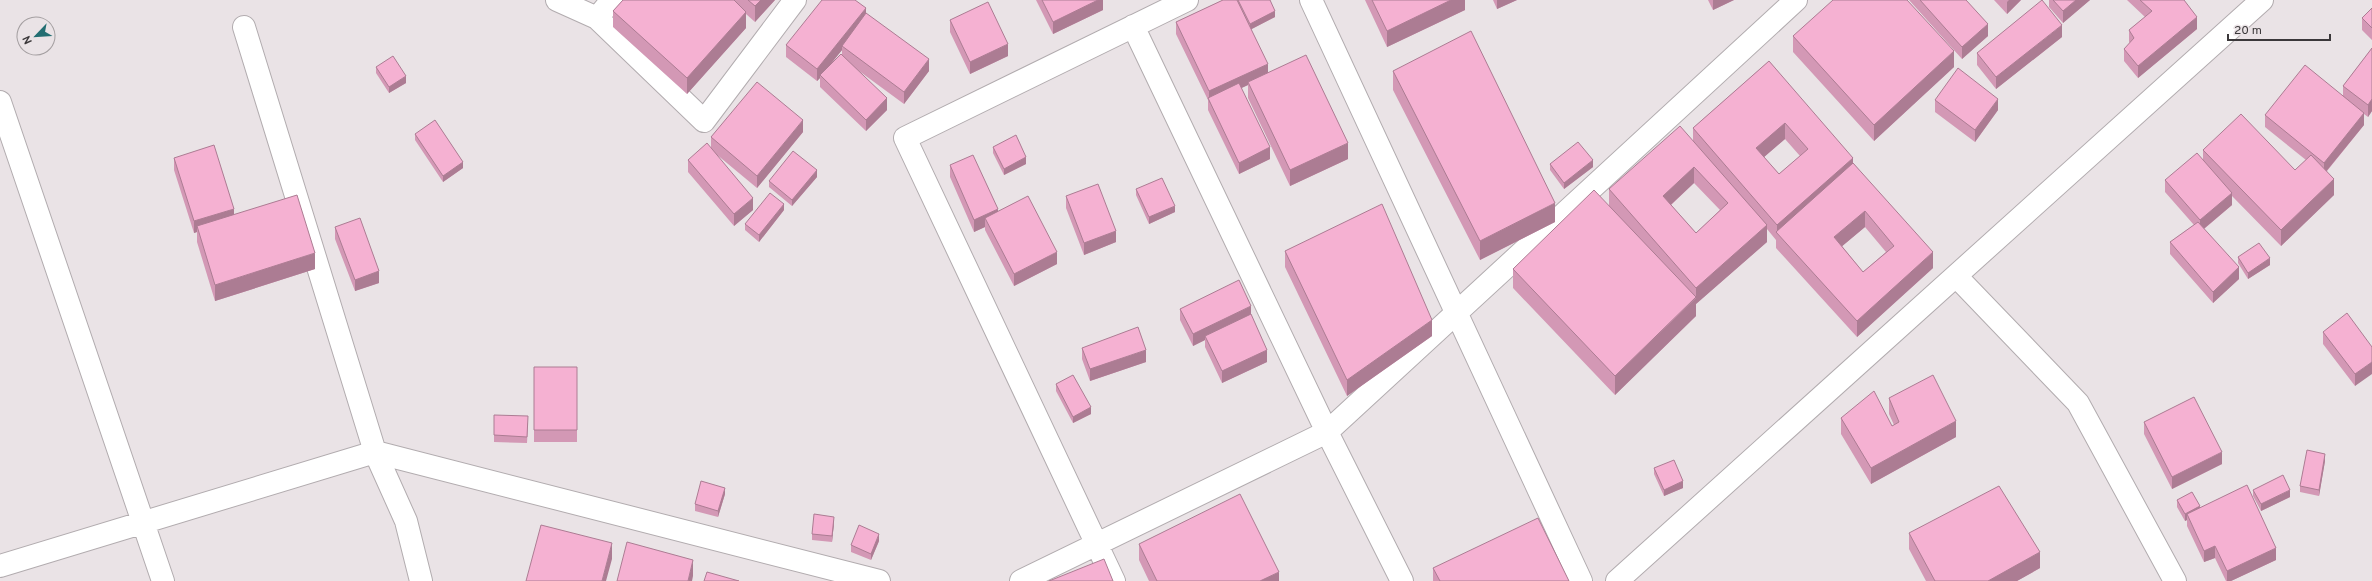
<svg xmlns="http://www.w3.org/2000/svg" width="2372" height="581" font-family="Overpass,sans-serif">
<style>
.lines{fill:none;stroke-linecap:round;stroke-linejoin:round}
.street-casing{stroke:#b2acaf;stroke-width:24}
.street{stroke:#fff;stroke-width:22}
.wall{fill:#d398b5;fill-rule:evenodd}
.shaded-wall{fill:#ac7c93}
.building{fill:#f5b1d2;stroke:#ac7c93;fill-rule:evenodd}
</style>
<rect width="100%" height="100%" fill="#eae3e6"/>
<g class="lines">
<g class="street-casing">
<path id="street" d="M 557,0 L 597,18 L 704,121 L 795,0
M 1311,0 L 1581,581
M 597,18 L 612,0
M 1133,26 L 1327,432 L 1402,581
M 244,27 L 375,452 L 406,521 L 421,581
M 0,102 L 163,581
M 1956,276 L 2078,403 L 2175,581
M 0,566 L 375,452 L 879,581
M 1021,581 L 1327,432 L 1796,0
M 1114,581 L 905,138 L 1187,0
M 1617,581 L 2262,0"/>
</g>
<use href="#street" class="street"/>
</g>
<path class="wall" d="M 623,0 L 775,0 L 755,22 L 746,14 L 746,28 L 687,94 L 613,27 L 613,11 Z
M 1036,0 L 1103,0 L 1103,10 L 1053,34 Z
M 1223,0 L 1270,0 L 1275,17 L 1251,29 L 1268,73 L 1348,159 L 1290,186 L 1248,98 L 1248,85 L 1241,88 L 1270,159 L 1239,174 L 1208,110 L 1208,100 L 1176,34 L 1176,22 Z
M 1365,0 L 1465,0 L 1465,10 L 1387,47 Z
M 1493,0 L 1517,0 L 1497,9 Z
M 1708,0 L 1734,0 L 1713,10 Z
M 1909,0 L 1966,0 L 1988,36 L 1962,59 Z
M 1994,0 L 2021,0 L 2007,14 Z
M 2049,0 L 2090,0 L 2063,23 L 2049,7 Z
M 2127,0 L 2184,0 L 2197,29 L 2138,78 L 2124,61 L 2124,49 L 2130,43 L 2129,42 L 2129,30 L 2145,17 Z
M 2372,8 L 2372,40 L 2362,30 L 2362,18 Z
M 866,14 L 929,71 L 904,104 L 855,68 L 887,110 L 866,131 L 820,87 L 820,78 L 817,81 L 786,57 L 786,45 ZM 842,50 L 842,55 L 830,65 Z
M 950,20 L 1008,56 L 970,74 L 950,32 Z
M 1793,36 L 1954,67 L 1874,141 L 1793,52 Z
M 2062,37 L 1996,89 L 1977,65 L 1977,53 Z
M 2372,48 L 2372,111 L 2368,117 L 2364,114 L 2364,125 L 2327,171 L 2334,195 L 2281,246 L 2232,196 L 2232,205 L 2204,229 L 2239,279 L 2213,303 L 2170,254 L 2170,242 L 2194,225 L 2165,192 L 2165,180 L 2203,160 L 2203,150 L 2295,170 L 2306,160 L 2265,127 L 2265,115 L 2343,95 L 2343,86 Z
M 1769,61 L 1853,163 L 1933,268 L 1857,337 L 1776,248 L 1776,240 L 1767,229 L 1767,242 L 1696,304 L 1696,316 L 1615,395 L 1513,288 L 1513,269 L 1609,205 L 1609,189 L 1693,141 L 1693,128 ZM 1785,139 L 1800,156 L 1779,174 L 1764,157 ZM 1694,183 L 1720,210 L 1696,233 L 1671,205 ZM 1865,227 L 1886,252 L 1863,272 L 1842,246 Z
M 376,67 L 406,83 L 389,93 L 376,73 Z
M 1393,71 L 1555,222 L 1480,260 L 1393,90 Z
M 1935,100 L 1998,110 L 1975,142 L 1935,112 Z
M 803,132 L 757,188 L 716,154 L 753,210 L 734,226 L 688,172 L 688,160 L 711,148 L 711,137 Z
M 415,134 L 463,168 L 443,182 L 415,140 Z
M 993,147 L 1026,164 L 1004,175 L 993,153 Z
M 174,158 L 234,215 L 315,269 L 215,301 L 197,242 L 197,232 L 194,233 L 174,170 Z
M 1550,164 L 1593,167 L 1564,189 L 1550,170 Z
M 950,165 L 998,212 L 1057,264 L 1014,286 L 985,230 L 985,227 L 974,232 L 950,177 Z
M 817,177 L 792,206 L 769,187 L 769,181 Z
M 1136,189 L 1175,212 L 1149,224 L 1136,195 Z
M 1066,196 L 1116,242 L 1084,255 L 1066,208 Z
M 784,210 L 759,242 L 745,230 L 745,224 Z
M 335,227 L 379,283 L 355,291 L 335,239 Z
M 1285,251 L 1432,336 L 1347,396 L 1285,267 Z
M 2238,257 L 2270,265 L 2248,279 L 2238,263 Z
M 1180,309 L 1251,315 L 1267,362 L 1222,383 L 1205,347 L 1205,340 L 1193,346 L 1180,320 Z
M 2323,332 L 2372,347 L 2355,386 L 2323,344 Z
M 1082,348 L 1146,362 L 1090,381 L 1082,359 Z
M 534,367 L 577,367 L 577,442 L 534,442 Z
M 1056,384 L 1091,414 L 1073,423 L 1056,391 Z
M 1889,398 L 1956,437 L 1871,484 L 1841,434 L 1841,418 L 1892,426 L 1894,425 L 1889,414 Z
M 2144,422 L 2222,464 L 2172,489 L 2144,434 Z
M 528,423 L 527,443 L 494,442 L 494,435 Z
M 2325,461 L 2319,496 L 2300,492 L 2300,486 Z
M 1654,468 L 1683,488 L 1664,496 L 1654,474 Z
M 2253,490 L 2290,497 L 2261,511 L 2253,496 Z
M 725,494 L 718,517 L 695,511 L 695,504 Z
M 2177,500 L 2200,508 L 2276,560 L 2231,581 L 2226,581 L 2215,558 L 2204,562 L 2187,526 L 2187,520 L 2185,521 L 2177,507 Z
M 834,523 L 832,542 L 812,540 L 812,534 Z
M 1909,533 L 2040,568 L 2017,581 L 1926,581 L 1909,549 Z
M 879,541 L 871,560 L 851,552 L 851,545 Z
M 1139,544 L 1279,581 L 1149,581 L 1139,560 Z
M 1433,568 L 1569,581 L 1433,581 Z"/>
<path class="shaded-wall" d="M 761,0 L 775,0 L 755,22 L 755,6 Z
M 1098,0 L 1103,0 L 1103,10 L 1053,34 L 1053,22 Z
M 1451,0 L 1465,0 L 1465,10 L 1387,47 L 1387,31 Z
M 1497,0 L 1517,0 L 1497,9 Z
M 1713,0 L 1734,0 L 1713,10 Z
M 2009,0 L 2021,0 L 2007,14 L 2007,2 Z
M 2076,0 L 2090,0 L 2063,23 L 2063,11 Z
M 866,8 L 866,20 L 842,46 L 842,50 L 821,76 L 820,75 L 820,78 L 817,81 L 817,69 Z
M 1275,11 L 1275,17 L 1250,30 L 1250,24 Z
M 746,12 L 746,28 L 687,94 L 687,78 Z
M 2197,17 L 2197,29 L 2138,78 L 2138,66 Z
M 1988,24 L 1988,36 L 1962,59 L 1962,47 Z
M 2062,25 L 2062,37 L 1996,89 L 1996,77 Z
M 1008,44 L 1008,56 L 970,74 L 970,62 Z
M 1954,51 L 1954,67 L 1874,141 L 1874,125 Z
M 929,59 L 929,71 L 904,104 L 904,92 Z
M 1268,64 L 1268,76 L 1248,82 L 1248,85 L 1210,103 L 1209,101 L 1209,91 Z
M 406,76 L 406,83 L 389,93 L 389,87 Z
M 887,98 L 887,110 L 866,131 L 866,120 Z
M 1998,99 L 1998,110 L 1975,142 L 1975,130 Z
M 2372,99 L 2372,111 L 2368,117 L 2368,105 Z
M 2364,113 L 2364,125 L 2324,174 L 2324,163 Z
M 803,120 L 803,132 L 757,188 L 757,176 Z
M 1785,123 L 1785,139 L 1756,164 L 1756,148 Z
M 1348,143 L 1348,159 L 1290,186 L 1290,170 Z
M 1270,147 L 1270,159 L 1239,174 L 1239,163 Z
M 1026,157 L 1026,164 L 1004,175 L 1004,169 Z
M 1853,158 L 1853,174 L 1777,233 L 1777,225 Z
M 1593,160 L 1593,167 L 1564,189 L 1564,183 Z
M 463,162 L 463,168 L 443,182 L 443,176 Z
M 1694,167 L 1694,183 L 1663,212 L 1663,196 Z
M 817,170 L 817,177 L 792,206 L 792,200 Z
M 2334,179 L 2334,195 L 2281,246 L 2281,230 Z
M 2232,193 L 2232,205 L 2200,232 L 2200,220 Z
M 753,198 L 753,210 L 734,226 L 734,214 Z
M 1555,203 L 1555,222 L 1480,260 L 1480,241 Z
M 784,204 L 784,210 L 759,242 L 759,235 Z
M 1175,206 L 1175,212 L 1149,224 L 1149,217 Z
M 234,209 L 234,221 L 197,226 L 197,232 L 194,233 L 194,221 Z
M 998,209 L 998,221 L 985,218 L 985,227 L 974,232 L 974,220 Z
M 1865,211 L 1865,227 L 1834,253 L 1834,237 Z
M 1767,225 L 1767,242 L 1696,304 L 1696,316 L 1615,395 L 1615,376 L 1696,298 L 1696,288 Z
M 1116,231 L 1116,242 L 1084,255 L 1084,243 Z
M 1057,252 L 1057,264 L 1014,286 L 1014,274 Z
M 1933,252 L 1933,268 L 1857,337 L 1857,321 Z
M 315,253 L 315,269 L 215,301 L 215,285 Z
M 2270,258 L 2270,265 L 2248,279 L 2248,273 Z
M 2239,267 L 2239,279 L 2213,303 L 2213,292 Z
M 379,271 L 379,283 L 355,291 L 355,280 Z
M 1251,306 L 1251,318 L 1205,336 L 1205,340 L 1193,346 L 1193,334 Z
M 1432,320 L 1432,336 L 1347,396 L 1347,380 Z
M 1146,350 L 1146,362 L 1090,381 L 1090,369 Z
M 1267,350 L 1267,362 L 1222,383 L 1222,371 Z
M 2372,362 L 2372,374 L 2355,386 L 2355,374 Z
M 1091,407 L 1091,414 L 1073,423 L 1073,417 Z
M 1956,421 L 1956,437 L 1871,484 L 1871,468 Z
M 2222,452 L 2222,464 L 2172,489 L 2172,477 Z
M 2325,454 L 2325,461 L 2319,496 L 2319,490 Z
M 1683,481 L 1683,488 L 1664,496 L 1664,490 Z
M 725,488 L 725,494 L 718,517 L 718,511 Z
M 2290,490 L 2290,497 L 2261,511 L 2261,504 Z
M 2200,506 L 2200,513 L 2187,514 L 2187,520 L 2185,521 L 2185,514 Z
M 834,517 L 834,523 L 832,542 L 832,536 Z
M 879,534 L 879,541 L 871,560 L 871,554 Z
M 612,543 L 612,559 L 606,581 L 602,581 Z
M 2215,546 L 2215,558 L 2204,562 L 2204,551 Z
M 2276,548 L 2276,560 L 2231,581 L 2227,581 L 2227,571 Z
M 2040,552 L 2040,568 L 2017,581 L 1988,581 Z
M 693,560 L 693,576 L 692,581 L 688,581 Z
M 1279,572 L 1279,581 L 1260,581 Z"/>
<path class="building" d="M 623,0 L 734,0 L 746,12 L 687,78 L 613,11 Z
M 748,0 L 761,0 L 755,6 Z
M 822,0 L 855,0 L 866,8 L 817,69 L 786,45 Z
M 1042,0 L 1098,0 L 1053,22 Z
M 1223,0 L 1237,0 L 1268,64 L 1209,91 L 1176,22 Z
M 1238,0 L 1270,0 L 1275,11 L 1250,24 Z
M 1372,0 L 1451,0 L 1387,31 Z
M 1833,0 L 1907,0 L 1954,51 L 1874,125 L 1793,36 Z
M 1920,0 L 1966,0 L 1988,24 L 1962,47 Z
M 2042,0 L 2062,25 L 1996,77 L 1977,53 Z
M 2053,0 L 2076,0 L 2063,11 Z
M 2140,0 L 2184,0 L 2197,17 L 2138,66 L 2124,49 L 2134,38 L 2129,30 L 2152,11 Z
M 988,2 L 1008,44 L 970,62 L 950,20 Z
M 2372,8 L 2372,28 L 2362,18 Z
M 866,13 L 929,59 L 904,92 L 842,46 Z
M 1471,31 L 1555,203 L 1480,241 L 1393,71 Z
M 2372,48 L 2372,99 L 2368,105 L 2343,86 Z
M 841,54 L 887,98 L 866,120 L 820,75 Z
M 1306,55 L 1348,143 L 1290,170 L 1248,82 Z
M 393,56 L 406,76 L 389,87 L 376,67 Z
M 1769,61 L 1853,158 L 1777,225 L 1693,128 ZM 1785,123 L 1808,149 L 1779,174 L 1756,148 Z
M 2305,65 L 2364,113 L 2324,163 L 2265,115 Z
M 1958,68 L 1998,99 L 1975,130 L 1935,100 Z
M 757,82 L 803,120 L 757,176 L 711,137 Z
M 1239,83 L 1270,147 L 1239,163 L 1208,98 Z
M 2241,114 L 2295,170 L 2311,155 L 2334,179 L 2281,230 L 2203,150 Z
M 435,120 L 463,162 L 443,176 L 415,134 Z
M 1680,126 L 1767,225 L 1696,288 L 1609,189 ZM 1694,167 L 1728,203 L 1696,233 L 1663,196 Z
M 1016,135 L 1026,157 L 1004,169 L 993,147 Z
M 1578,142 L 1593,160 L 1564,183 L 1550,164 Z
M 707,143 L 753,198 L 734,214 L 688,160 Z
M 214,145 L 234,209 L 194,221 L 174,158 Z
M 793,151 L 817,170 L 792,200 L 769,181 Z
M 2197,153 L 2232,193 L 2200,220 L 2165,180 Z
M 973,155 L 998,209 L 974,220 L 950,165 Z
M 1853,163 L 1933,252 L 1857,321 L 1776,232 ZM 1865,211 L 1894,246 L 1863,272 L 1834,237 Z
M 1162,178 L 1175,206 L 1149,217 L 1136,189 Z
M 1098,184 L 1116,231 L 1084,243 L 1066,196 Z
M 1594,190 L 1696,297 L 1615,376 L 1513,269 Z
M 770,193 L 784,204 L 759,235 L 745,224 Z
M 297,195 L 315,253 L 215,285 L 197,226 Z
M 1028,196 L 1057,252 L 1014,274 L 985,218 Z
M 1382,204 L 1432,320 L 1347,380 L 1285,251 Z
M 360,218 L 379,271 L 355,280 L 335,227 Z
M 2198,222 L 2239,267 L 2213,292 L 2170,242 Z
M 2259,243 L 2270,258 L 2248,273 L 2238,257 Z
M 1239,280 L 1251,306 L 1193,334 L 1180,309 Z
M 2347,313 L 2372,347 L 2372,362 L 2355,374 L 2323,332 Z
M 1251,314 L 1267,350 L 1222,371 L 1205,336 Z
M 1138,327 L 1146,350 L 1090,369 L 1082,348 Z
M 534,367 L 577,367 L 577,430 L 534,430 Z
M 1073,375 L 1091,407 L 1073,417 L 1056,384 Z
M 1933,375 L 1956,421 L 1871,468 L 1841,418 L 1874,391 L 1892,426 L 1899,422 L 1889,398 Z
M 2194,397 L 2222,452 L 2172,477 L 2144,422 Z
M 494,415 L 528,416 L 527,437 L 494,435 Z
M 2307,450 L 2325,454 L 2319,490 L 2300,486 Z
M 1674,460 L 1683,481 L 1664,490 L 1654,468 Z
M 2283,475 L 2290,490 L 2261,504 L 2253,490 Z
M 701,481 L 725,488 L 718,511 L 695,504 Z
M 2247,485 L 2276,548 L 2227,571 L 2215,546 L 2204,551 L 2187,514 Z
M 1999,486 L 2040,552 L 1988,581 L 1935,581 L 1909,533 Z
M 2192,492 L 2200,506 L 2185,514 L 2177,500 Z
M 1240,494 L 1279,572 L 1260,581 L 1157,581 L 1139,544 Z
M 814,514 L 834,517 L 832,536 L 812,534 Z
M 1538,518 L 1569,581 L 1440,581 L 1433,568 Z
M 541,525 L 612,543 L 602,581 L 526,581 Z
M 859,525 L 879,534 L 871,554 L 851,545 Z
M 627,542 L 693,560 L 688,581 L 617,581 Z
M 1104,559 L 1113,581 L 1049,581 Z
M 707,572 L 739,581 L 704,581 Z"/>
<g transform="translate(36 36) rotate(245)"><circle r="19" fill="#eae3e6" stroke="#a49fa1"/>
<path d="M0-3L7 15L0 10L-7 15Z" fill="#236e72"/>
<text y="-6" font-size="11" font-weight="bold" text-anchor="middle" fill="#3b383a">N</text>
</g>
<path d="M2228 34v6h102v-6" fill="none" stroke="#3b383a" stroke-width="2"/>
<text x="2234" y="34" font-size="12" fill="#3b383a" stroke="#eae3e6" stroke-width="3" paint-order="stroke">20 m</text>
</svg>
